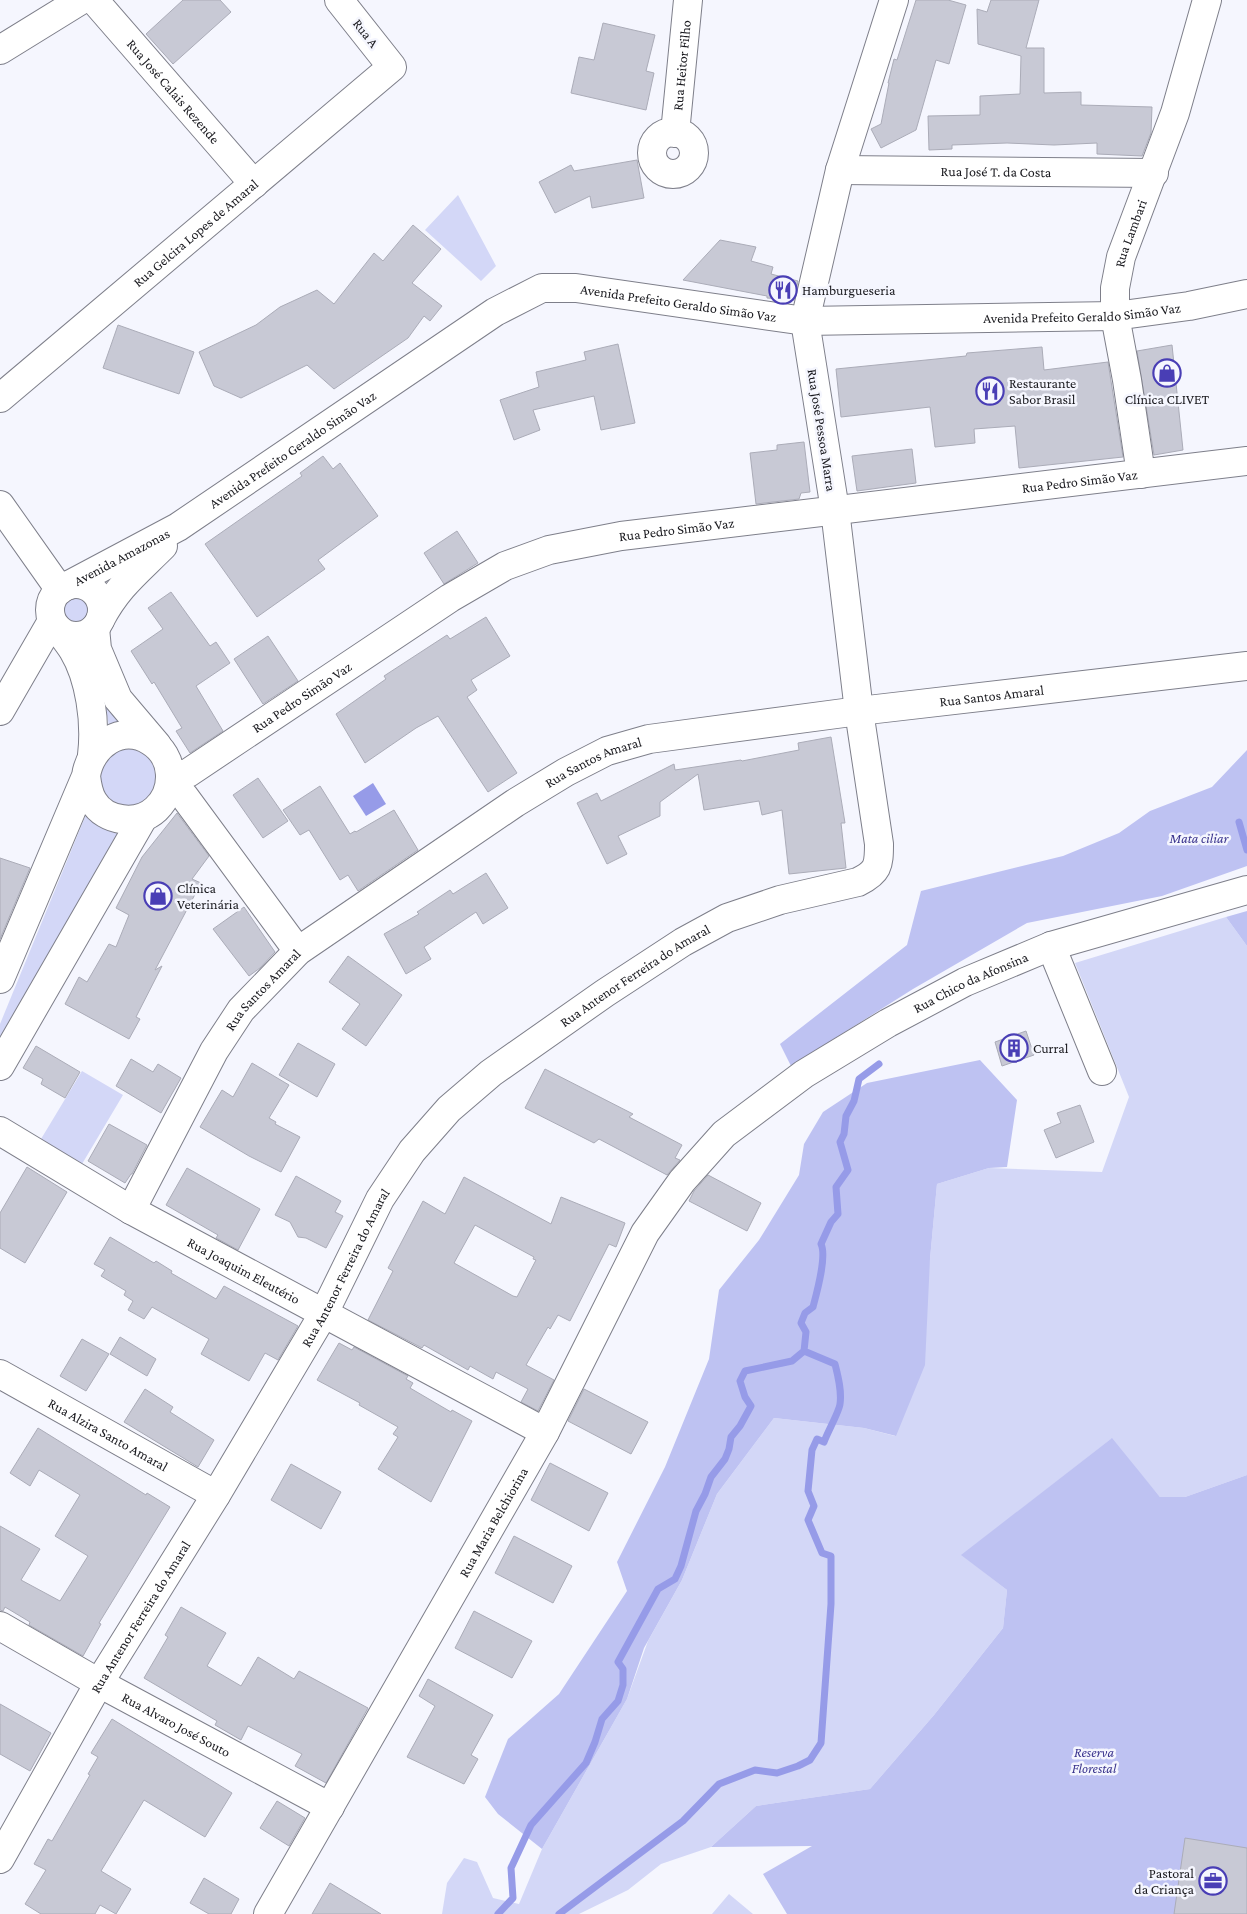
<svg xmlns="http://www.w3.org/2000/svg" width="1247" height="1914" font-family="'Crimson Pro',serif">
<style>
.green{fill:#d3d7f7}
.forest{fill:#bec2f2}
.water{fill:#969be8}
.lines{fill:none;stroke-linecap:round;stroke-linejoin:round}
.stream{stroke:#969be8;stroke-width:7}
.building{fill:#c8c9d5;stroke:#abacb8;fill-rule:evenodd}
.street-casing{stroke:#7e7f8a;stroke-width:30}
.street{stroke:#fff;stroke-width:28}
.labels{text-anchor:middle;dominant-baseline:central;stroke-width:5;stroke-linejoin:round;paint-order:stroke}
.street-label{font-size:14px;fill:#1a1a1f;stroke:#f5f6fe}
.poi-label{font-size:14px;fill:#1a1a1f;stroke:#f5f6fe;text-anchor:start}
.park-label{font-size:14px;font-style:italic;fill:#3b358e;stroke:#f5f6fe}
</style>
<rect width="100%" height="100%" fill="#f5f6fe"/>
<path class="green" d="M 458,195 L 496,266 L 481,281 L 425,230 Z
M 81,592 L 91,601 L 93,607 L 83,628 L 71,629 L 55,612 L 58,600 Z
M 101,684 L 128,725 L 110,731 Z
M 126,748 C 151,751 154,761 160,783 L 143,808 L 105,803 L 96,774 L 106,756 Z
M 87,812 L 119,831 L 0,1044 L 0,1024 Z
M 1226,917 L 1247,946 L 1247,1475 L 1185,1497 L 1160,1497 L 1111,1439 L 962,1555 L 1007,1590 L 1003,1628 L 934,1715 L 870,1789 L 756,1806 L 711,1847 L 661,1864 L 628,1890 L 579,1914 L 442,1914 L 447,1883 L 464,1858 L 477,1862 L 493,1898 L 519,1904 L 542,1849 L 627,1699 L 648,1641 L 682,1580 L 717,1494 L 774,1418 L 864,1428 L 895,1436 L 930,1259 L 937,1184 L 989,1168 L 1102,1172 L 1129,1097 L 1075,963 Z
M 82,1071 L 123,1095 L 82,1164 L 41,1139 Z
M 729,1894 L 753,1914 L 712,1914 Z"/>
<path class="forest" d="M 1247,750 L 1247,866 L 1162,896 L 1027,923 L 913,989 L 791,1066 L 780,1044 L 907,945 L 921,891 L 1063,856 L 1119,833 L 1150,811 L 1212,787 Z
M 1247,911 L 1247,946 L 1226,917 Z
M 980,1060 L 1017,1100 L 1007,1167 L 989,1168 L 937,1184 L 930,1259 L 925,1365 L 896,1436 L 864,1428 L 774,1418 L 717,1494 L 682,1580 L 644,1648 L 627,1699 L 542,1849 L 498,1814 L 485,1797 L 508,1739 L 559,1694 L 627,1591 L 617,1562 L 665,1467 L 709,1359 L 719,1290 L 759,1240 L 799,1175 L 804,1144 L 823,1112 L 867,1083 Z
M 1112,1438 L 1160,1497 L 1185,1497 L 1247,1475 L 1247,1914 L 787,1914 L 763,1874 L 812,1846 L 711,1847 L 756,1806 L 870,1789 L 934,1715 L 1003,1628 L 1007,1590 L 961,1555 Z"/>
<path class="water" d="M 373,783 L 386,804 L 366,816 L 353,796 Z"/>
<g class="lines">
<path class="stream" d="M 1239,822 L 1247,850
M 498,1914 L 513,1898 L 511,1868 L 531,1825 L 586,1763 L 595,1742 L 602,1719 L 618,1701 L 623,1685 L 623,1669 L 618,1662 L 658,1589 L 675,1579 L 681,1566 L 696,1511 L 705,1494 L 711,1477 L 725,1459 L 729,1449 L 731,1437 L 740,1426 L 751,1406 L 745,1397 L 740,1381 L 745,1371 L 792,1361 L 804,1351
M 559,1914 L 683,1821 L 719,1784 L 755,1770 L 777,1773 L 798,1766 L 810,1760 L 821,1743 L 831,1604 L 831,1556 L 822,1553 L 808,1520 L 814,1506 L 808,1491 L 812,1450 L 817,1439 L 824,1442 C 828,1431 839,1412 840,1404 C 842,1391 838,1376 835,1364 L 804,1351 L 806,1332 L 801,1323 L 805,1313 L 813,1307 C 817,1292 827,1256 821,1244 L 831,1222 L 838,1214 L 836,1187 L 848,1170 L 840,1142 L 844,1134 L 846,1116 L 854,1101 L 859,1079 L 879,1064"/>
</g>
<path class="building" d="M 183,0 L 220,0 L 231,12 L 173,64 L 146,34 Z
M 916,0 L 948,0 L 966,5 L 949,64 L 936,60 L 916,130 L 881,148 L 871,129 L 881,124 L 889,83 L 888,83 L 894,59 L 897,60 Z
M 991,0 L 1039,0 L 1026,48 L 1044,48 L 1044,93 L 1081,92 L 1081,105 L 1152,107 L 1151,133 L 1142,156 L 1097,154 L 1097,143 L 1054,145 L 1007,143 L 952,145 L 952,149 L 929,150 L 928,116 L 980,115 L 980,96 L 1020,94 L 1021,56 L 978,44 L 977,9 L 987,12 Z
M 603,23 L 655,35 L 646,71 L 654,73 L 646,110 L 571,93 L 579,57 L 594,60 Z
M 637,160 L 644,198 L 592,208 L 590,196 L 555,213 L 539,182 L 571,165 L 574,171 Z
M 413,225 L 441,249 L 412,283 L 442,306 L 430,321 L 424,316 L 408,338 L 334,389 L 307,365 L 241,398 L 214,386 L 199,352 L 256,325 L 280,307 L 317,290 L 334,304 L 374,253 L 383,261 Z
M 720,240 L 756,247 L 751,261 L 773,267 L 771,274 L 798,281 L 794,300 L 767,298 L 767,296 L 683,280 Z
M 118,325 L 194,352 L 179,394 L 103,368 Z
M 618,344 L 635,423 L 601,430 L 594,396 L 533,410 L 540,430 L 514,440 L 500,400 L 539,387 L 536,372 L 586,360 L 584,352 Z
M 1172,345 L 1183,450 L 1154,455 L 1137,351 Z
M 1042,347 L 1044,370 L 1108,362 L 1123,457 L 1019,468 L 1015,426 L 974,429 L 975,443 L 935,447 L 930,407 L 841,417 L 836,369 L 966,356 L 967,353 Z
M 804,442 L 810,492 L 801,493 L 799,499 L 756,504 L 750,453 L 777,450 L 777,445 Z
M 912,449 L 916,483 L 857,491 L 852,456 Z
M 323,456 L 333,469 L 340,463 L 378,516 L 318,560 L 325,569 L 257,617 L 205,544 L 302,476 L 300,473 Z
M 457,531 L 478,563 L 444,584 L 424,553 Z
M 171,592 L 210,646 L 216,642 L 230,663 L 196,686 L 223,731 L 190,753 L 176,731 L 182,728 L 154,682 L 152,684 L 131,651 L 163,629 L 148,608 Z
M 486,617 L 510,656 L 471,680 L 477,690 L 467,697 L 517,773 L 488,792 L 438,716 L 416,728 L 365,763 L 336,714 L 386,679 L 384,676 L 447,635 L 450,639 Z
M 268,636 L 298,681 L 263,704 L 234,659 Z
M 831,737 L 845,823 L 841,823 L 846,868 L 789,874 L 782,810 L 762,815 L 759,801 L 704,810 L 698,774 L 660,802 L 660,816 L 618,836 L 627,854 L 607,864 L 577,803 L 597,793 L 601,801 L 674,764 L 675,770 L 741,760 L 742,761 L 799,750 L 798,743 Z
M 258,778 L 288,821 L 263,838 L 233,795 Z
M 320,786 L 350,834 L 355,831 L 356,832 L 394,810 L 418,850 L 358,891 L 348,875 L 340,880 L 309,830 L 300,835 L 283,810 Z
M 177,813 L 209,856 L 192,879 L 201,883 L 155,970 L 162,966 L 136,1017 L 140,1019 L 129,1039 L 65,1004 L 79,977 L 87,982 L 109,944 L 116,947 L 129,915 L 116,908 L 142,857 Z
M 0,858 L 30,868 L 0,939 Z
M 486,873 L 508,908 L 483,924 L 476,912 L 424,947 L 431,959 L 406,974 L 384,934 L 419,914 L 417,912 L 450,890 L 453,894 Z
M 244,907 L 275,952 L 260,968 L 249,976 L 213,929 Z
M 348,956 L 402,995 L 366,1046 L 342,1029 L 360,1004 L 329,982 Z
M 1026,1031 L 1034,1055 L 1002,1066 L 995,1042 Z
M 298,1043 L 335,1064 L 317,1097 L 279,1075 Z
M 36,1046 L 80,1072 L 65,1098 L 41,1084 L 43,1079 L 23,1068 Z
M 131,1059 L 153,1072 L 158,1064 L 181,1078 L 161,1113 L 116,1086 Z
M 252,1063 L 289,1085 L 269,1118 L 276,1122 L 275,1124 L 300,1137 L 281,1172 L 249,1156 L 200,1127 L 222,1090 L 233,1097 Z
M 545,1069 L 633,1114 L 629,1117 L 682,1145 L 675,1158 L 680,1160 L 667,1175 L 599,1139 L 594,1143 L 525,1108 Z
M 1080,1105 L 1094,1142 L 1056,1158 L 1044,1130 L 1061,1123 L 1057,1113 Z
M 109,1124 L 147,1145 L 132,1174 L 131,1174 L 125,1183 L 88,1161 Z
M 27,1167 L 67,1192 L 25,1263 L 0,1248 L 0,1213 Z
M 187,1168 L 260,1209 L 238,1250 L 216,1238 L 218,1235 L 166,1205 Z
M 708,1175 L 761,1203 L 747,1231 L 689,1201 L 694,1191 Z
M 296,1176 L 341,1201 L 335,1212 L 343,1216 L 326,1248 L 306,1238 L 298,1237 L 290,1222 L 275,1215 Z
M 464,1177 L 551,1224 L 561,1197 L 625,1223 L 616,1247 L 609,1244 L 570,1321 L 558,1315 L 550,1329 L 548,1327 L 526,1365 L 554,1380 L 538,1411 L 521,1402 L 528,1389 L 496,1372 L 493,1379 L 470,1366 L 468,1370 L 424,1345 L 422,1348 L 368,1320 L 393,1271 L 388,1268 L 423,1201 L 445,1214 ZM 475,1225 L 534,1257 L 533,1259 L 536,1260 L 517,1297 L 513,1296 L 454,1263 Z
M 110,1237 L 154,1263 L 156,1261 L 172,1271 L 171,1273 L 216,1299 L 224,1286 L 298,1326 L 278,1360 L 265,1353 L 249,1381 L 201,1354 L 209,1339 L 152,1307 L 144,1319 L 128,1310 L 133,1301 L 124,1295 L 126,1291 L 101,1276 L 105,1270 L 94,1264 Z
M 120,1337 L 156,1359 L 147,1376 L 110,1354 Z
M 82,1339 L 109,1354 L 86,1391 L 60,1376 Z
M 339,1343 L 352,1350 L 354,1347 L 408,1376 L 406,1379 L 413,1383 L 410,1388 L 451,1412 L 452,1410 L 472,1421 L 431,1502 L 378,1469 L 398,1437 L 393,1434 L 398,1427 L 359,1405 L 360,1403 L 317,1380 Z
M 145,1389 L 173,1407 L 170,1412 L 214,1440 L 198,1467 L 124,1422 Z
M 584,1389 L 648,1422 L 631,1454 L 568,1421 Z
M 38,1428 L 146,1495 L 147,1493 L 170,1507 L 99,1623 L 101,1624 L 83,1656 L 29,1625 L 30,1622 L 5,1607 L 3,1611 L 0,1610 L 0,1526 L 40,1549 L 21,1580 L 60,1601 L 88,1556 L 55,1536 L 80,1495 L 39,1470 L 30,1486 L 10,1473 Z
M 550,1463 L 608,1493 L 589,1531 L 531,1500 Z
M 291,1464 L 341,1492 L 321,1529 L 271,1500 Z
M 514,1536 L 572,1566 L 553,1603 L 495,1573 Z
M 181,1607 L 226,1633 L 207,1666 L 241,1686 L 258,1657 L 294,1679 L 299,1671 L 368,1708 L 326,1783 L 295,1766 L 302,1754 L 248,1726 L 241,1740 L 215,1725 L 217,1721 L 144,1678 L 168,1637 L 165,1635 Z
M 474,1611 L 532,1641 L 512,1678 L 455,1648 Z
M 428,1679 L 493,1715 L 471,1755 L 478,1759 L 464,1784 L 407,1757 L 435,1706 L 419,1696 Z
M 0,1704 L 51,1733 L 30,1771 L 0,1754 Z
M 112,1719 L 232,1793 L 205,1837 L 144,1800 L 101,1871 L 131,1889 L 116,1914 L 100,1905 L 95,1914 L 41,1914 L 25,1904 L 46,1870 L 34,1864 L 48,1839 L 52,1841 L 90,1775 L 88,1774 L 98,1757 L 91,1753 Z
M 277,1801 L 305,1818 L 289,1846 L 260,1828 Z
M 1185,1838 L 1247,1848 L 1247,1914 L 1174,1914 Z
M 204,1878 L 239,1899 L 231,1914 L 209,1914 L 190,1903 Z
M 330,1883 L 381,1914 L 312,1914 Z"/>
<g class="lines">
<g class="street-casing">
<g id="street">
<path id="s1" d="M 94,0 L 254,184"/>
<path d="M 0,50 L 81,0"/>
<circle cx="673" cy="153" r="21"/>
<path id="s2" d="M 675,133 L 688,0"/>
<path id="s3" d="M 840,170 L 1154,173"/>
<path id="s4" d="M 0,398 L 392,67 L 339,0"/>
<path id="s5" d="M 1141,474 L 1127,380 L 1115,316 L 1115,288 L 1121,257 L 1175,113 L 1207,0"/>
<path d="M 0,505 L 60,590"/>
<circle cx="76" cy="610" r="26"/>
<path id="s6" d="M 67,586 L 178,527 L 495,312 L 542,288 L 576,288 L 805,321 L 1115,316 L 1189,306 L 1247,294"/>
<path d="M 100,620 C 117,587 137,572 163,546"/>
<path d="M 57,628 C 62,635 68,642 73,650 C 90,678 96,722 92,755"/>
<path d="M 95,628 L 97,649 L 118,699 L 157,745"/>
<path d="M 0,711 L 52,621"/>
<path id="s7" d="M 171,776 L 188,773 L 450,598 L 505,566 L 549,550 L 621,536 L 1247,461"/>
<path d="M 169,789 L 184,796 L 298,951"/>
<path d="M 1051,946 L 1102,1071"/>
<path d="M 0,979 L 86,776 C 90,746 121,723 150,741 C 175,756 176,790 156,809 C 138,826 105,822 93,801 C 88,793 87,784 86,776"/>
<path d="M 0,1066 L 143,818"/>
<path id="s8" d="M 0,1131 L 131,1210 L 545,1432"/>
<path id="s9" d="M 131,1210 L 214,1051 L 241,1010 L 298,951 L 515,803 L 566,772 L 607,751 L 649,739 L 859,711 L 1247,666"/>
<path id="s10" d="M 0,1374 L 216,1495"/>
<path id="s11" d="M 0,1626 L 99,1683 L 330,1807"/>
<path id="s12" d="M 0,1859 L 99,1683 L 216,1495 L 324,1313 L 380,1199 L 412,1151 L 449,1109 L 491,1073 L 605,993 L 683,942 L 727,918 L 780,900 L 858,882 C 878,872 879,866 879,844 L 859,711 L 835,510 L 805,321 L 840,170 L 894,0"/>
<path id="s13" d="M 268,1914 L 545,1432 L 645,1233 L 682,1181 L 724,1134 L 804,1074 L 888,1023 L 965,982 L 1051,946 L 1247,890"/>
</g>
</g>
<use href="#street" class="street"/>
</g>
<defs>
<g id="restaurant-ring" transform="scale(1.4375)"><circle r="9.5" fill="#f5f6fe" stroke="#493eb5" stroke-width="1.5"/><path d="M-5-6h1v4h1v-4h1v4h1v-4h1v5L-1.5 .5V6h-2V.5L-5-1ZM5-6V6H3V1.5H1.5Q1.5-4 5-6Z" fill="#493eb5"/></g>
<g id="shop-ring" transform="scale(1.4375)"><circle r="9.5" fill="#f5f6fe" stroke="#493eb5" stroke-width="1.5"/><path d="M-5-2.5h2.3a2.7 3.5 0 0 1 5.4 0H5L5.5 6h-11ZM-1.5-2.5h3a1.5 2.3 0 0 0-3 0Z" fill="#493eb5"/></g>
<g id="building-ring" transform="scale(1.4375)"><circle r="9.5" fill="#f5f6fe" stroke="#493eb5" stroke-width="1.5"/><path d="M-4-6H4V6H1V3H-1V6H-4ZM-2.5-4.3h1.7v1.8h-1.7ZM.8-4.3h1.7v1.8H.8ZM-2.5-1h1.7V.8h-1.7ZM.8-1h1.7V.8H.8Z" fill="#493eb5"/></g>
<g id="office-ring" transform="scale(1.4375)"><circle r="9.5" fill="#f5f6fe" stroke="#493eb5" stroke-width="1.5"/><path d="M-6-3h4V-5.5h4V-3h4V5H-6ZM-1-4.5V-3h2v-1.5ZM-6 0V1H6V0Z" fill="#493eb5"/></g>
</defs>
<g fill-rule="evenodd">
<use href="#restaurant-ring" x="783" y="290"/>
<use href="#shop-ring" x="1167" y="373"/>
<use href="#restaurant-ring" x="990" y="391"/>
<use href="#shop-ring" x="158" y="896"/>
<use href="#building-ring" x="1014" y="1048"/>
<use href="#office-ring" x="1213" y="1881"/>
</g>
<g class="labels">
<g class="street-label">
<text transform="translate(366 33) rotate(52)">Rua A</text>
<text stroke="none"><textPath href="#s2" startOffset="68">Rua Heitor Filho</textPath></text>
<text stroke="none"><textPath href="#s1" startOffset="121">Rua José Calais Rezende</textPath></text>
<text stroke="none"><textPath href="#s3" startOffset="156">Rua José T. da Costa</textPath></text>
<text stroke="none"><textPath href="#s4" startOffset="256">Rua Gelcira Lopes de Amaral</textPath></text>
<text stroke="none"><textPath href="#s5" startOffset="245">Rua Lambari</textPath></text>
<text stroke="none"><textPath href="#s6" startOffset="699">Avenida Prefeito Geraldo Simão Vaz</textPath></text>
<text stroke="none"><textPath href="#s6" startOffset="1104">Avenida Prefeito Geraldo Simão Vaz</textPath></text>
<text transform="translate(822 430) rotate(81)">Rua José Pessoa Marra</text>
<text stroke="none"><textPath href="#s6" startOffset="264">Avenida Prefeito Geraldo Simão Vaz</textPath></text>
<text stroke="none"><textPath href="#s7" startOffset="978">Rua Pedro Simão Vaz</textPath></text>
<text stroke="none"><textPath href="#s7" startOffset="572">Rua Pedro Simão Vaz</textPath></text>
<text stroke="none"><textPath href="#s6" startOffset="62">Avenida Amazonas</textPath></text>
<text stroke="none"><textPath href="#s9" startOffset="1068">Rua Santos Amaral</textPath></text>
<text stroke="none"><textPath href="#s7" startOffset="154">Rua Pedro Simão Vaz</textPath></text>
<text stroke="none"><textPath href="#s9" startOffset="662">Rua Santos Amaral</textPath></text>
<text stroke="none"><textPath href="#s12" startOffset="1105">Rua Antenor Ferreira do Amaral</textPath></text>
<text stroke="none"><textPath href="#s13" startOffset="1196">Rua Chico da Afonsina</textPath></text>
<text stroke="none"><textPath href="#s9" startOffset="258">Rua Santos Amaral</textPath></text>
<text stroke="none"><textPath href="#s12" startOffset="685">Rua Antenor Ferreira do Amaral</textPath></text>
<text stroke="none"><textPath href="#s8" startOffset="281">Rua Joaquim Eleutério</textPath></text>
<text stroke="none"><textPath href="#s10" startOffset="124">Rua Alzira Santo Amaral</textPath></text>
<text stroke="none"><textPath href="#s13" startOffset="452">Rua Maria Belchiorina</textPath></text>
<text stroke="none"><textPath href="#s12" startOffset="280">Rua Antenor Ferreira do Amaral</textPath></text>
<text stroke="none"><textPath href="#s11" startOffset="202">Rua Alvaro José Souto</textPath></text>
</g>
<g class="poi-label">
<text x="802" y="290">Hamburgueseria</text>
<text x="1009" y="383">Restaurante<tspan x="1009" dy="16">Sabor Brasil</tspan></text>
<text x="1167" y="399" text-anchor="middle">Clínica CLIVET</text>
<text x="177" y="888">Clínica<tspan x="177" dy="16">Veterinária</tspan></text>
<text x="1033" y="1048">Curral</text>
<text x="1194" y="1873" text-anchor="end">Pastoral<tspan x="1194" dy="16">da Criança</tspan></text>
</g>
<g class="park-label">
<text x="1199" y="838">Mata ciliar</text>
<text x="1094" y="1752">Reserva<tspan x="1094" dy="16">Florestal</tspan></text>
</g>
</g>
</svg>
